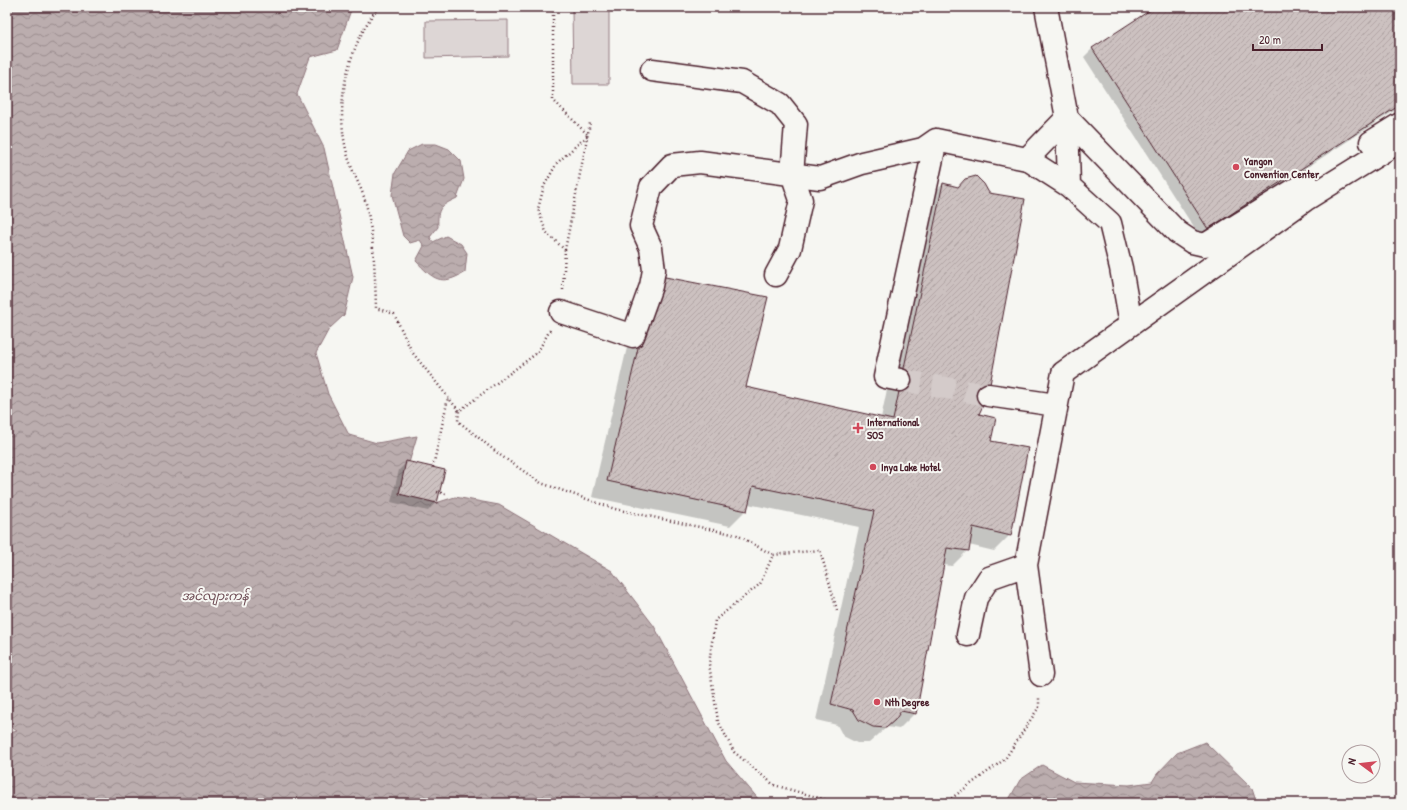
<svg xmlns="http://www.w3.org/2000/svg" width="1407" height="810" font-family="'Patrick Hand','Noto Sans Myanmar',sans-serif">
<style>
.pitch{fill:#ddd6d5;stroke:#947a80}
.water{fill:url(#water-waves);stroke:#8e747a}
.shadow{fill:#0003}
.building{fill:url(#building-hatch);stroke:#4a1f2b}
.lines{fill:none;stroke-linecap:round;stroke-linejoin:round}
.minor-tunnel{stroke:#d4cbca;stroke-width:22;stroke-dasharray:22 11;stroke-linecap:butt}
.minor-casing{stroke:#4a1f2b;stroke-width:25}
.path{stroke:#4a1f2b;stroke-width:2.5;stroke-dasharray:1 3;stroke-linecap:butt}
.minor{stroke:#f6f6f2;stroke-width:22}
.poi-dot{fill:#d1495b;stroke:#f6f6f2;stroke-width:1.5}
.labels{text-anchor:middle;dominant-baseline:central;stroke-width:4;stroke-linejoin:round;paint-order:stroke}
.poi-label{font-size:11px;font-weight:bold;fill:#4a1f2b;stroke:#f6f6f2;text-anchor:start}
.water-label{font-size:12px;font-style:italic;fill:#6c4a52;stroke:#f6f6f2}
</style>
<defs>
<pattern id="water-waves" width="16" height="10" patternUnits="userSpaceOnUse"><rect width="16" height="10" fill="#bbadae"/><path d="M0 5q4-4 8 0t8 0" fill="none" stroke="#9a8c8e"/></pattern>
<pattern id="building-hatch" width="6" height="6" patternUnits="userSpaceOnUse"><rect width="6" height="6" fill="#ccc1c0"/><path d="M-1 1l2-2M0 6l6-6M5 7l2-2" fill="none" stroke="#b1a5a5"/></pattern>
</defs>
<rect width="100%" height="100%" fill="#f6f6f2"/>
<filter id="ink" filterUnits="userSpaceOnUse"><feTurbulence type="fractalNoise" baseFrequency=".025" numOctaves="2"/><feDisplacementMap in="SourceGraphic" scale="8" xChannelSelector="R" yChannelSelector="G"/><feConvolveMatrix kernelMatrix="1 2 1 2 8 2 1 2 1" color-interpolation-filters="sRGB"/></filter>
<g filter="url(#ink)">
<path class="pitch" d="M 572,7 L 609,7 L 609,84 L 573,84 Z
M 508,20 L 508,56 L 426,58 L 426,21 Z"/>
<path class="water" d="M 7,7 L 352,7 L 337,50 L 310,57 L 297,94 L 324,148 L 353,277 L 344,315 L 329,329 L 316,353 L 328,394 L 349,435 L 377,443 L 417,436 L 400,493 L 436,503 L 455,497 L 499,505 L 612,571 L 654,626 L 726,761 L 760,801 L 777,803 L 7,803 L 7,734 L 17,731 L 7,724 Z
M 422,144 L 436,144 L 449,149 L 461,161 L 464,179 L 457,198 C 440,206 437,208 438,227 L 430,237 L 433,242 L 446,236 L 461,244 L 467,253 L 465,272 C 441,287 433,279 416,261 L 424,246 L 420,240 L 410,243 L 403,236 L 392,195 L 395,173 L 408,151 Z
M 1205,742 L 1252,788 L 1257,803 L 1007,803 L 1020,780 L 1042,765 L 1074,782 L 1129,785 L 1152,782 L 1157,774 L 1177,753 Z"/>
<path class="shadow" d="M 1081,7 L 1096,7 L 1082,10 Z
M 1157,7 L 1400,7 L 1400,107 L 1200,237 L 1084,57 L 1092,49 Z
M 943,184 L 978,414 L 990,442 L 1010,535 L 994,551 L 969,545 L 968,550 L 952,566 L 943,565 L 915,713 L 899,729 L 887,727 L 869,743 L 857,743 L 843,736 L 837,725 L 816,720 L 859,527 L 748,504 L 746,510 L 730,526 L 592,497 L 640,292 L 745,388 L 881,418 L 927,200 Z
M 407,462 L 436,502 L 428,511 L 391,502 L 399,470 Z"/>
<path class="building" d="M 1155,7 L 1400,7 L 1400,105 L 1208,229 L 1092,48 Z
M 976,176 L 984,184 L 989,193 L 1025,199 L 988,395 L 979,414 L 996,418 L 991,441 L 1028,448 L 1011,536 L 973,527 L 969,551 L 947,548 L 916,714 L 901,711 L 895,720 L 886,728 L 873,727 L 859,720 L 853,710 L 831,704 L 874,511 L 753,486 L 747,511 L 607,481 L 655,275 L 768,297 L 746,387 L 893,420 L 943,183 L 958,187 L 965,179 Z
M 406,461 L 445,470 L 437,503 L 399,494 Z"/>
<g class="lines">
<path class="minor-tunnel" d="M 900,380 L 988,395"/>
<g class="minor-casing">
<path id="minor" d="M 1046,7 L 1067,118 L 1069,186
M 652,70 L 742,82 L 780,104 L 796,124 L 792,174 L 801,200 L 790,249 L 776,275
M 1371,142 L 1400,124
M 1027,159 L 1067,118 L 1177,232 L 1192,242 L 1205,245 L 1307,182
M 561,312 L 633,336 L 651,286 L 654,270 L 651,248 L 641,226 L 651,187 L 672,165 L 700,162 L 820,178 L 862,163 L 923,149 L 936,140 L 1027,159 L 1069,186 L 1110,223 L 1121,268 L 1131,324
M 900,380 L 885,377 L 936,140
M 988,395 L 1056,405
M 968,635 L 976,598 L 989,578 L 1026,565
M 1041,675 L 1026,565 L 1063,373 L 1305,200 L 1400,141"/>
</g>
<path class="path" d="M 378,7 C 346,50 332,111 350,163 C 355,178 364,192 367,208 C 374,241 375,274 376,308 L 394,314 L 412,352 L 459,411
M 553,7 L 553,100 L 588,135 L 557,163 L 544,186 L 538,209 L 546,232 L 565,250
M 563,290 L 565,250 L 590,123
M 550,330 L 537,353 L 459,411 L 458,421 L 500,455 L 541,483 L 615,509 L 737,535 L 773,555
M 433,467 L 448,398
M 437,492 L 446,494
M 837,610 L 820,550 L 773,555 L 760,584 L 715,620 L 709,664 L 718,721 L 734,752 L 774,785 L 837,803
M 945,803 L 1005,759 L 1039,707 L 1039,698"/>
<use href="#minor" class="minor"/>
</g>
</g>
<g class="poi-dot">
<circle cx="1236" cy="167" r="4"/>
<path d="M856 422h4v4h4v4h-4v4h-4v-4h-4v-4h4z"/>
<circle cx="873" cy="467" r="4"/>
<circle cx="877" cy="702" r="4"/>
</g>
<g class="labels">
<g class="poi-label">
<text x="1244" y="161">Yangon<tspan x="1244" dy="13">Convention Center</tspan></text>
<text x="867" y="422">International<tspan x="867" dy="13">SOS</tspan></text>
<text x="881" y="467">Inya Lake Hotel</text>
<text x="885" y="702">Nth Degree</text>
</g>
<g class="water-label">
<text x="215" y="595">အင်လျားကန်</text>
</g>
</g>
<rect width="1407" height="810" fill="none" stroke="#f6f6f2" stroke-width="24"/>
<rect x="12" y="12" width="1383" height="786" fill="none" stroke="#4a1f2b" stroke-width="1.5" filter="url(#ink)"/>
<g transform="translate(1361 764) rotate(285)"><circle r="19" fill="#f6f6f2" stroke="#b1a0a2"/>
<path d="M0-3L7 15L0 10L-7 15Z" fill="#d1495b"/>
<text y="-6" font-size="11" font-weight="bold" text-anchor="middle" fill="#4a1f2b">N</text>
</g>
<path d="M1253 44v6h69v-6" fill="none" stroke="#4a1f2b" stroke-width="2"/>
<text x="1259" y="44" font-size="12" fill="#4a1f2b" stroke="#f6f6f2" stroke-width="3" paint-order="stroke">20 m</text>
</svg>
